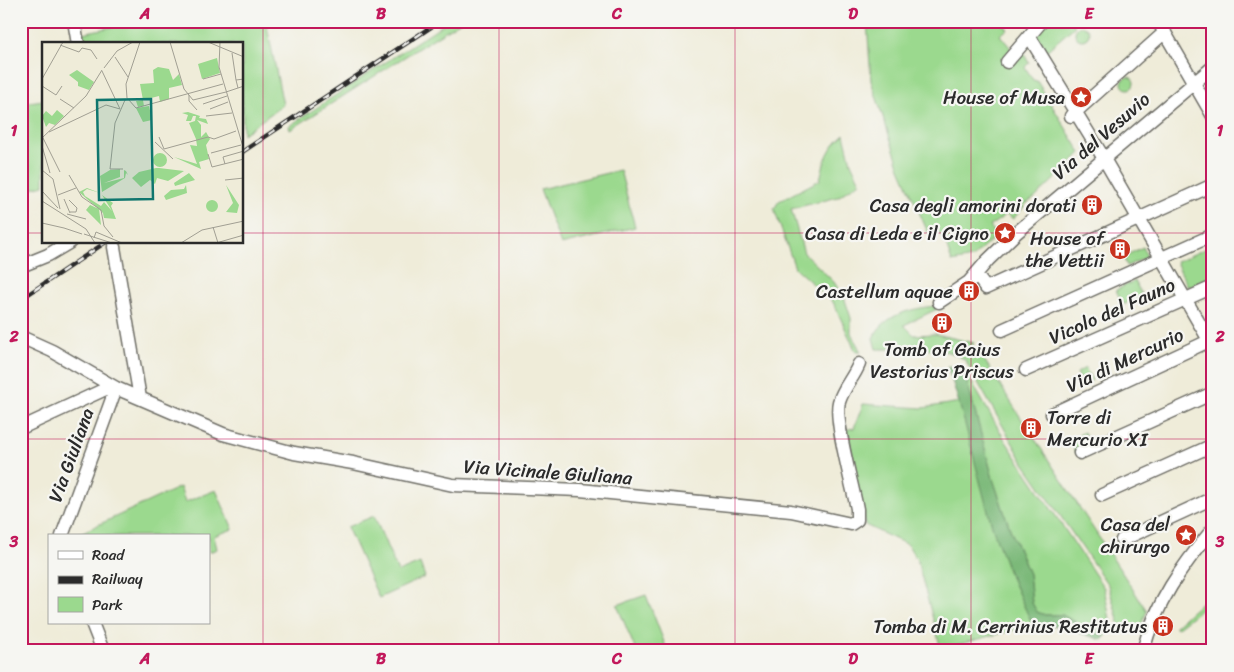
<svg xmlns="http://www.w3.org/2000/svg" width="1234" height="672" font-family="Sriracha,sans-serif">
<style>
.green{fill:#9bd98e;stroke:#63825c}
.forest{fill:#7cb979;stroke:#547252}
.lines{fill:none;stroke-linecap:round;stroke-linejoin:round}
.minor-casing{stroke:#706f68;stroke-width:15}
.minor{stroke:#fff;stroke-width:12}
.rail-casing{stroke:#2b2b2b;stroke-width:4.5}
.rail{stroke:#f6f6f2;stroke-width:2.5;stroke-dasharray:8;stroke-linecap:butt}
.grid{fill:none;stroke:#c2185b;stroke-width:1;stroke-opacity:0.55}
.labels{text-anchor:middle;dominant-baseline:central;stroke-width:4.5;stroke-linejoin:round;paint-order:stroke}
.poi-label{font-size:19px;fill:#2b2b2b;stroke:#f6f6f2;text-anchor:end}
.street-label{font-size:19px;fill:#2b2b2b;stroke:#f6f6f2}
.inset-road{fill:none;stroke:#a19f93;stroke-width:1}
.view{fill:#0f766e;fill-opacity:0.15;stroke:#0f766e;stroke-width:2.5}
.inset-edge{fill:none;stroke:#2b2b2b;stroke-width:2.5}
.neatline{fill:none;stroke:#c2185b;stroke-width:2}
.grid-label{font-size:16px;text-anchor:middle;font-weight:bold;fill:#c2185b}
</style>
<rect width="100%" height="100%" fill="#f6f6f2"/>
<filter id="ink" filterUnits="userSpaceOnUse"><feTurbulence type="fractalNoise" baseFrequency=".02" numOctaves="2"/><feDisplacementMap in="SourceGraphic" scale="10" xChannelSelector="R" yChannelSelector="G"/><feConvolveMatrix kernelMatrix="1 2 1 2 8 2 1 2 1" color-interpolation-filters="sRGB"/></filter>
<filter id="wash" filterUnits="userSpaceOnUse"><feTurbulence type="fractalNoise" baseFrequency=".0096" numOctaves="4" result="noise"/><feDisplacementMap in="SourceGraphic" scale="20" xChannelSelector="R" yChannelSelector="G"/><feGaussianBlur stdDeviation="1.12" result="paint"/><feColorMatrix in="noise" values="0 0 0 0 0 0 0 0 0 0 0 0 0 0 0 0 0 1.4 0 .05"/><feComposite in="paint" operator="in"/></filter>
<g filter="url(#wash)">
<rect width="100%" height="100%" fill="#efecd9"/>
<path class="green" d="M 142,21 L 266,21 L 283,105 L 243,134 L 242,44 L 84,44 L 82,33 Z
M 448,21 L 461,21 L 290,130 L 289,126 Z
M 867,21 L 1007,21 L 1004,25 L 1008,29 L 1000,35 L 1014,52 L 1020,47 L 1029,63 L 1025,67 L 1033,80 L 1037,81 L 1081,153 L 1035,198 L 1024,205 L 1024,207 L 1013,219 L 1007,214 L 990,226 L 996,236 L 972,258 L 952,262 L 946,244 L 938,231 L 929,235 L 900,168 L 871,81 Z
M 1046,21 L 1071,21 L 1075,26 L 1043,54 L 1034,37 Z
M1075 33a7 7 0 1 1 14 0a7 7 0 1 1-14 0Z
M1122 83a6 6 0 1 1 12 0a6 6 0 1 1-12 0Z
M 44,100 L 44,185 L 25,190 L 21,176 L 21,103 Z
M 844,134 L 851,163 L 860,182 L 838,197 L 791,209 L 804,253 L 834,282 L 845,300 L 851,318 L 851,333 L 861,352 L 856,352 L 833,302 L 795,268 L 774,209 L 779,201 L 820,180 C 824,160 829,147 844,134 Z
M 620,170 L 635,227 L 561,245 L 540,189 Z
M 1143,247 L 1147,257 L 1127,266 L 1123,257 Z
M 1207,248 L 1213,262 L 1213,276 L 1188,287 L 1176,262 Z
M 1135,281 L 1142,296 L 1123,305 L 1116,290 Z
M 935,306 L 937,309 L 904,325 L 914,335 L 936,334 L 974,343 L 972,344 L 976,351 L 978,350 L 1026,426 L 1024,427 L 1028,434 L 1031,433 L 1147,611 L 1139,630 L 1121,629 L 1108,585 L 1024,463 L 965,360 C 942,343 904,350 876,349 L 873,338 C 885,314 910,309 935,306 Z
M 963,367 L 1005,440 L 1104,588 L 1112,630 L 1105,637 L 1062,615 L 1045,615 L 1037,612 L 1032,603 L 1029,574 L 1010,529 L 993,479 Z
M 1085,368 L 1092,380 L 1084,386 L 1077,373 Z
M 960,402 L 994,530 L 1008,571 L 1033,625 L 941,649 L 917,560 L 908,545 L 865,525 L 844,430 L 854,428 L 863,404 L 923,408 Z
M 1084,432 L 1090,446 L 1075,452 L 1072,445 L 1066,447 L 1064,443 Z
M 180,487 L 185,502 L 216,490 L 233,529 L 214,536 L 217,549 L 209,552 L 209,536 L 74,536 Z
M 374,516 L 398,572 L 420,563 L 425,577 L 379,598 L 347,527 Z
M 1213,592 L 1213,600 L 1177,628 L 1175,626 Z
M 646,595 L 666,647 L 667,651 L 636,651 L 617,605 Z"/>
<path class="forest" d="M 947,366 L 963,367 L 993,479 L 1010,529 L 1029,574 L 1032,603 L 1037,612 L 1045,615 L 1062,615 L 1105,637 L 1102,640 L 1058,626 L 1033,625 C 1018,594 1004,562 993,529 C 977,475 966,419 947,366 Z"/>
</g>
<g filter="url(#ink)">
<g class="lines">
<g class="minor-casing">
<path id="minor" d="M 74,21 L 78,44
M 1158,21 L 1213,116
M 1029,36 L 1100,152 L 1213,347
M 1007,62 L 1042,21
M 1071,116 L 1165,32
M 114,247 L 140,398
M 21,266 L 48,255 L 70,242
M 977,276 L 986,288 L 1213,185
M 939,302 L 969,282 L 988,260 L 1016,233 L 1213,67
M 1002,330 L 1213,235
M 21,337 L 52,351 L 116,388 L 223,434 L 294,453 L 353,463 L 453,485 L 580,490 L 791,511 L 851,524 L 857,520 L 857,509 C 853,487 834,420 839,402 C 843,388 854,377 859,364
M 1026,370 L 1213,287
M 1052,414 L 1213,339
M 21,428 L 112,386
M 1080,453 L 1213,393
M 1102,495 L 1213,445
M 62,536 L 116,388
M 1122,540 L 1213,498
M 92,623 L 103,651
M 1143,651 C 1155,604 1182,566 1213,529"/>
</g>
<use href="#minor" class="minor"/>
<g class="rail-casing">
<path id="rail" d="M 242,152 L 440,21
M 21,299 L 106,242"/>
</g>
<use href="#rail" class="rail"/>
</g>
</g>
<path class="grid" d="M 263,21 L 263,651M 499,21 L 499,651M 735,21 L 735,651M 971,21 L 971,651M 21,233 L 44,233M 242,233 L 1213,233M 21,439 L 1213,439"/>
<defs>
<g id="sight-disc" transform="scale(1.125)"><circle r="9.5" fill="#c8321e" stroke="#f6f6f2"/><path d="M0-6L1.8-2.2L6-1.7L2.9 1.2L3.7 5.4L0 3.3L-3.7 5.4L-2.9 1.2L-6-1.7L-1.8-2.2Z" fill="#fff"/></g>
<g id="building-disc" transform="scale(1.125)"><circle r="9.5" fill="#c8321e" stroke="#f6f6f2"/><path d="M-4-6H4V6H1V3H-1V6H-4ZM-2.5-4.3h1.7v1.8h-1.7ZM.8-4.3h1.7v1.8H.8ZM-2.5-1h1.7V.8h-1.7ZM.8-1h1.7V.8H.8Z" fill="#fff"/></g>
</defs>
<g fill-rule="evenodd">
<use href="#sight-disc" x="1081" y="97"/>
<use href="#building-disc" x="1092" y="205"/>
<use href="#sight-disc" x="1005" y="233"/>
<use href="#building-disc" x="1120" y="249"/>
<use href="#building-disc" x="969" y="291"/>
<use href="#building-disc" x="942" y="323"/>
<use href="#building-disc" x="1031" y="428"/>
<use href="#sight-disc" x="1186" y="535"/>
<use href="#building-disc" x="1163" y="626"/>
</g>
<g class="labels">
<g class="poi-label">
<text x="1065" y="97">House of Musa</text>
<text x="1076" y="205">Casa degli amorini dorati</text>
<text x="989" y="233">Casa di Leda e il Cigno</text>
<text x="1104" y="238">House of<tspan x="1104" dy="22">the Vettii</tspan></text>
<text x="953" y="291">Castellum aquae</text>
<text x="942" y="349" text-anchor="middle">Tomb of Gaius<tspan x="942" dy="22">Vestorius Priscus</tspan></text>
<text x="1047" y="417" text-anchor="start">Torre di<tspan x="1047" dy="22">Mercurio XI</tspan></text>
<text x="1170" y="524">Casa del<tspan x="1170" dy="22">chirurgo</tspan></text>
<text x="1147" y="626">Tomba di M. Cerrinius Restitutus</text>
</g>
<g class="street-label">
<text transform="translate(1101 136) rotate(-41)">Via del Vesuvio</text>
<text transform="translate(1112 311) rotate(-24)">Vicolo del Fauno</text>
<text transform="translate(1125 360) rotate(-25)">Via di Mercurio</text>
<text transform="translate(71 455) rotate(-70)">Via Giuliana</text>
<text transform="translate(548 472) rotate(4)">Via Vicinale Giuliana</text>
</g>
</g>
<g transform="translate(42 42)">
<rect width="201" height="201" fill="#efecd9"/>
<path d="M 175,16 L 178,31 L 160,37 L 156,22 ZM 116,25 L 127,27 L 131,38 L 137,32 L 140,43 L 127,46 L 127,57 L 118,60 L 117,54 L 101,58 L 102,64 L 96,65 L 94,59 L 101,58 L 98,42 L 112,41 L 111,28 ZM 35,28 L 52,40 L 47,48 L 36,44 L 36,40 L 27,33 ZM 107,64 L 110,78 L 101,80 L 94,66 ZM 15,68 L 22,74 L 13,83 L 7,81 L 4,85 L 0,74 L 4,69 L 10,74 ZM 146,70 L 158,74 L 157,76 L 164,77 L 166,82 L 155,78 L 159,83 L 159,95 L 164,90 L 168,97 L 164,103 L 167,117 L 157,120 L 159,127 L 132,115 L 155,122 L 148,103 L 155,104 L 154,97 L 147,81 L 153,79 L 154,74 L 151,74 L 149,79 L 144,79 L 146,73 L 140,71 ZM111 118a7 7 0 1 1 14 0a7 7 0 1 1-14 0ZM 114,126 L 117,126 L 142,129 L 126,139 L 115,136 L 113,142 L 108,138 L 99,145 L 90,136 L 97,130 ZM 78,127 L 78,135 L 62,141 L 82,136 L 82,128 L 84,129 L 86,133 L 84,131 L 83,136 L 60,150 L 58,134 L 68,128 ZM 147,131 L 153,138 L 133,144 L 132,141 ZM 144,143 L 145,151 L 124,158 L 122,154 L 129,148 L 142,147 ZM 184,143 L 197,163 L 195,171 L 184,170 L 191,161 ZM 45,146 L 58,151 L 45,147 L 41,150 L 43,154 L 59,164 L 62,160 L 70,169 L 60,153 L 71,161 L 69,164 L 74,177 L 62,176 L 61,171 L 37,150 ZM164 164a6 6 0 1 1 12 0a6 6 0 1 1-12 0ZM 48,163 L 57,167 L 59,183 L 44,168 Z" fill="#9bd98e"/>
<path class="inset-road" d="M 128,0 L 142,47 L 151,58 L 184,50M 166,0 L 202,15M 178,0 L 177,25 L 202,108M 18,3 L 37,10 L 40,6 L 49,8 L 55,17M 190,11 L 194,38M 73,15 L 86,35M 62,26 L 75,9 L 91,0M 60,29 L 78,67M 0,37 L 21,0M 161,37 L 179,32M 0,44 L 14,53 L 20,44M 196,46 L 194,38 L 202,37M 184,50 L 202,44M 147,53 L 147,59 L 155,68M 85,56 L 84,42 L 98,0M 18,57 L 32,66M 161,62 L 185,54M 168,67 L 186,60M 164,74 L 190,71M 7,90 L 64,63 L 78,67M 0,94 L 18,130M 117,95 L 122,107 L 166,95 L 172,97 L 194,89M 0,96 L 44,54 L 60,28M 113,100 L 131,117M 0,104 L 8,131M 169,111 L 199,103M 166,112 L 170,125 L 202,117M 183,122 L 181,115 L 202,109M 81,127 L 68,127 L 73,81 L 83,58 L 86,57 L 94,66 L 181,42M 0,128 L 11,137 L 18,167M 27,133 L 40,155 L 59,168 L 62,184 L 71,195M 183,138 L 202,136M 0,149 L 16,166M 16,153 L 34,146M 22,157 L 28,171M 27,158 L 35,166 L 34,170 L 28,170M 0,159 L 44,187 L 53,201M 25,172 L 44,177M 0,181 L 22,186M 171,185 L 176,201M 22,186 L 40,192M 42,192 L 70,201M 52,196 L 54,190 L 80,201M 139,201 L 160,188 L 202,179M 174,201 L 202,193"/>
<path class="view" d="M 109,57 L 111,157 L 57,158 L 55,58 Z"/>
<rect width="201" height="201" class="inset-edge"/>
</g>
<rect width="1234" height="672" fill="none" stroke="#f6f6f2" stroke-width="55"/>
<rect x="48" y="534" width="162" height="90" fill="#f6f6f2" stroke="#a5a5a2"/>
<rect x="58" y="551" width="25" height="8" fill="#ffffff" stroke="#a5a5a2"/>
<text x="92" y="560" font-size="15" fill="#2b2b2b">Road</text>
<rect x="58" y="576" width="25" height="8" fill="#2b2b2b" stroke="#a5a5a2"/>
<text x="92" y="584" font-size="15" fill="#2b2b2b">Railway</text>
<rect x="58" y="597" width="25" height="15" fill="#9bd98e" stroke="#a5a5a2"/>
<text x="92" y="610" font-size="15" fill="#2b2b2b">Park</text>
<rect x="28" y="28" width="1178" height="616" class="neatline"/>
<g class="grid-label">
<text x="145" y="19">A</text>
<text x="381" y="19">B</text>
<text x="617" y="19">C</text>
<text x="853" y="19">D</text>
<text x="1089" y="19">E</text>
<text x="14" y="136">1</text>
<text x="1220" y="136">1</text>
<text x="14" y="342">2</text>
<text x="1220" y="342">2</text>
<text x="14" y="547">3</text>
<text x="1220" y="547">3</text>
<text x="145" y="664">A</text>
<text x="381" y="664">B</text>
<text x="617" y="664">C</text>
<text x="853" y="664">D</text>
<text x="1089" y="664">E</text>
</g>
</svg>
